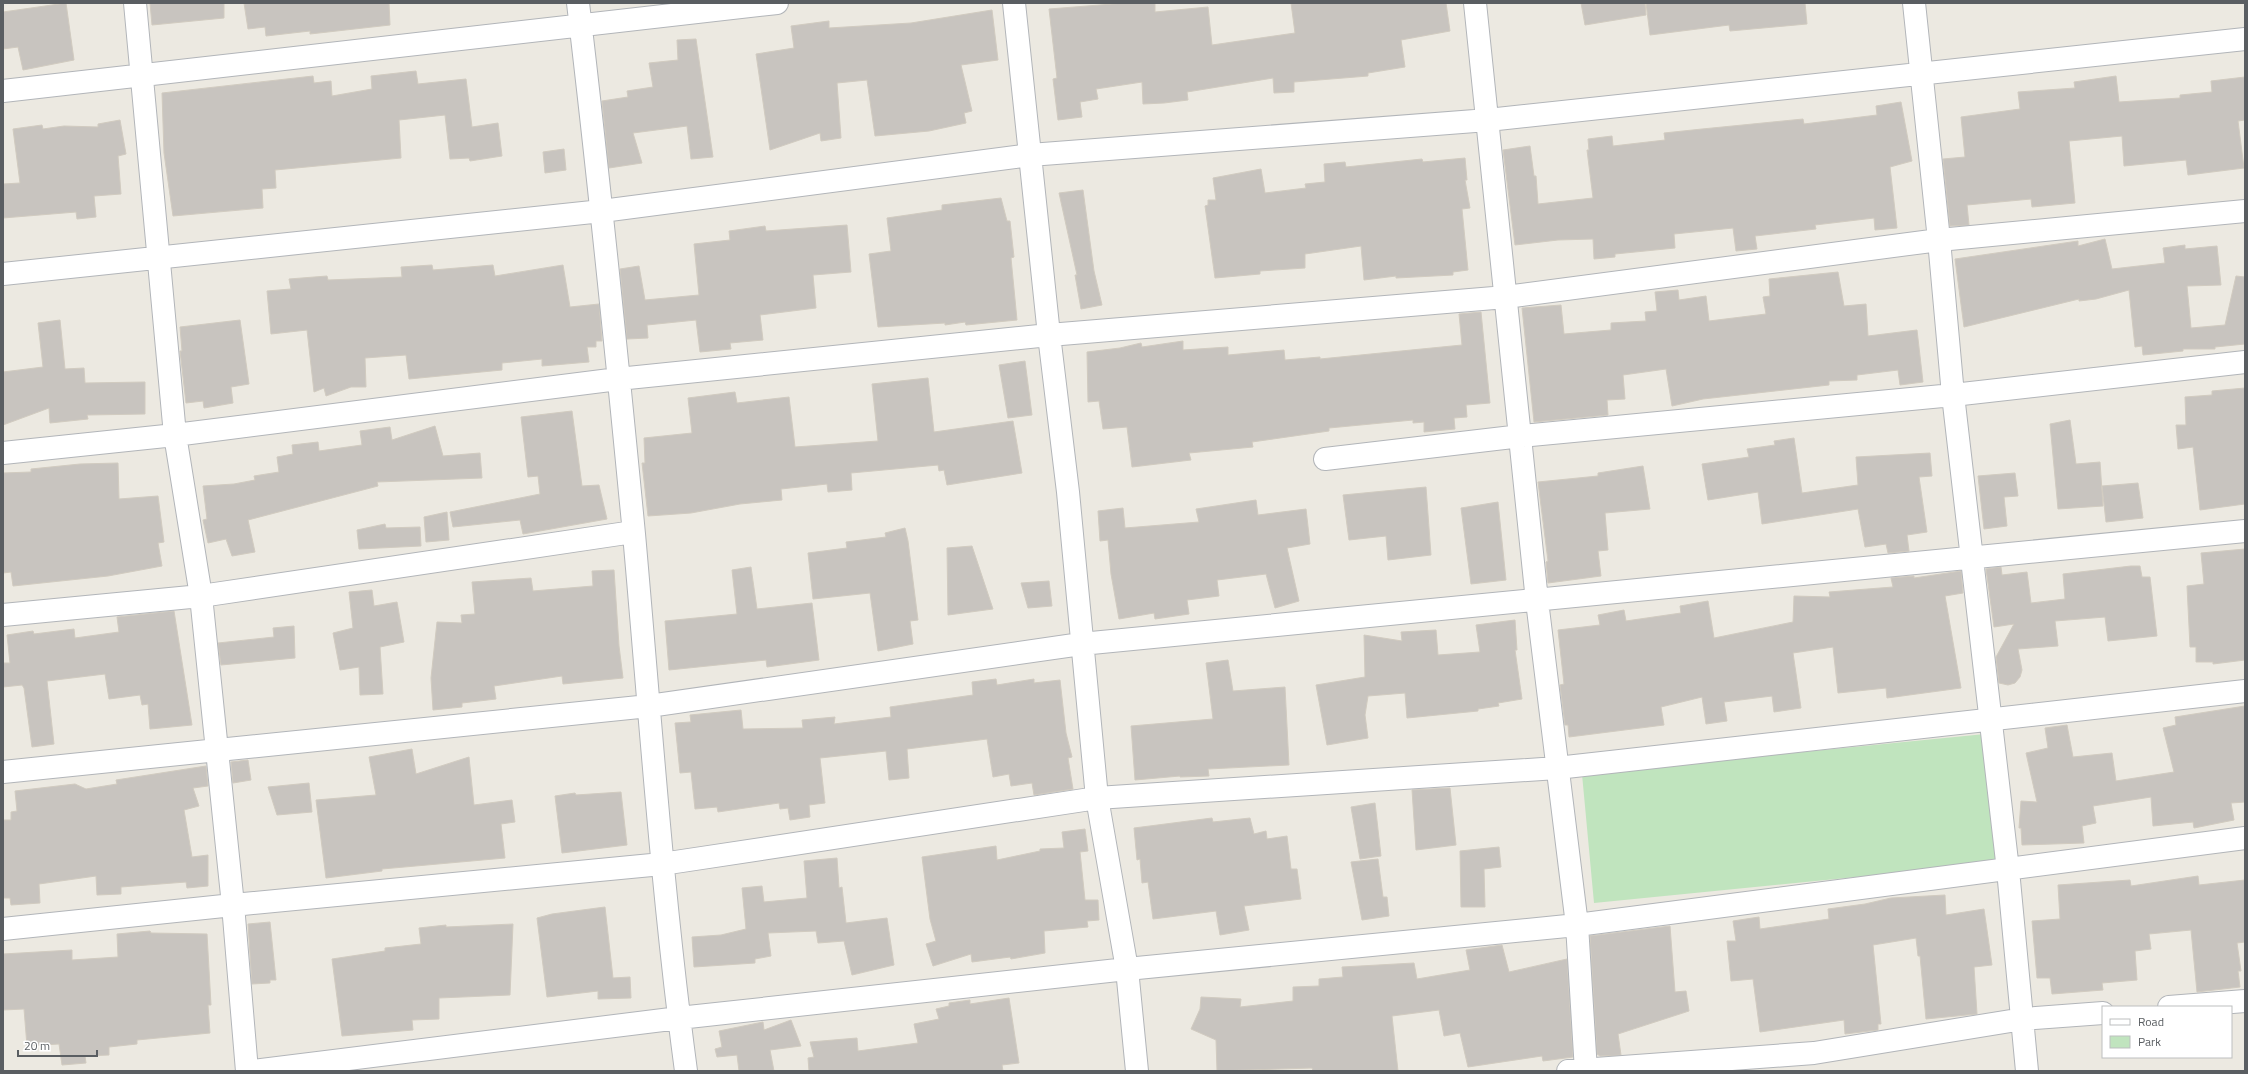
<svg xmlns="http://www.w3.org/2000/svg" width="2248" height="1074" font-family="'Titillium Web',sans-serif">
<style>
.green{fill:#c0e4be}
.building{fill:#c8c4bf;stroke:#d1cbc0}
.lines{fill:none;stroke-linecap:round;stroke-linejoin:round}
.street-casing{stroke:#b2b5b9;stroke-width:24}
.street{stroke:#fff;stroke-width:22}
</style>
<rect width="100%" height="100%" fill="#ece9e1"/>
<path class="green" d="M 1985,734 L 1997,863 L 1594,903 L 1582,774 Z"/>
<path class="building" d="M 66,3 L 74,60 L 23,70 L 18,47 L 3,49 L 3,12 Z
M 150,3 L 224,3 L 224,18 L 152,25 Z
M 244,3 L 389,3 L 390,25 L 310,34 L 310,31 L 266,36 L 265,27 L 248,29 Z
M 1125,3 L 1155,3 L 1155,12 L 1208,7 L 1212,45 L 1295,33 L 1291,3 L 1446,3 L 1450,31 L 1401,40 L 1405,67 L 1368,73 L 1368,76 L 1294,82 L 1294,92 L 1274,93 L 1273,78 L 1187,92 L 1188,100 L 1164,103 L 1143,104 L 1142,82 L 1096,89 L 1098,99 L 1080,102 L 1082,117 L 1058,120 L 1053,79 L 1057,78 L 1049,9 Z
M 1581,3 L 1645,3 L 1646,15 L 1585,25 Z
M 1646,3 L 1805,3 L 1807,24 L 1730,31 L 1729,25 L 1650,35 Z
M 992,10 L 998,60 L 961,65 L 972,111 L 964,113 L 966,123 L 929,131 L 875,136 L 867,80 L 837,83 L 841,138 L 821,141 L 820,133 L 770,150 L 756,54 L 794,48 L 791,26 L 829,21 L 829,28 L 911,23 Z
M 696,39 L 713,157 L 691,159 L 687,126 L 633,133 L 642,163 L 609,168 L 602,101 L 628,97 L 627,91 L 653,87 L 649,63 L 678,60 L 677,40 Z
M 416,71 L 418,84 L 466,79 L 472,127 L 498,123 L 502,156 L 470,161 L 469,158 L 450,159 L 445,115 L 399,120 L 401,158 L 275,170 L 276,188 L 262,189 L 263,208 L 173,216 L 164,153 L 162,93 L 313,76 L 314,83 L 331,81 L 332,96 L 372,89 L 371,76 Z
M 2116,76 L 2119,102 L 2180,98 L 2180,95 L 2212,92 L 2211,81 L 2245,77 L 2245,120 L 2238,121 L 2244,168 L 2188,175 L 2186,160 L 2124,166 L 2122,136 L 2069,141 L 2075,203 L 2032,207 L 2031,199 L 1967,205 L 1969,225 L 1950,226 L 1943,159 L 1965,157 L 1961,117 L 2020,109 L 2018,92 L 2075,88 L 2074,82 Z
M 1901,102 L 1912,161 L 1890,167 L 1897,228 L 1875,230 L 1874,218 L 1815,225 L 1816,229 L 1755,236 L 1757,249 L 1736,251 L 1733,228 L 1674,234 L 1675,248 L 1615,254 L 1615,257 L 1594,259 L 1593,239 L 1558,240 L 1515,245 L 1503,150 L 1530,146 L 1534,176 L 1536,176 L 1538,204 L 1593,198 L 1587,150 L 1589,150 L 1588,139 L 1612,136 L 1613,146 L 1665,140 L 1664,133 L 1702,129 L 1803,119 L 1804,124 L 1877,115 L 1876,106 Z
M 120,120 L 126,154 L 118,156 L 121,194 L 94,196 L 96,217 L 77,219 L 76,212 L 3,218 L 3,184 L 20,183 L 13,129 L 42,125 L 43,129 L 64,126 L 98,127 L 98,124 Z
M 564,149 L 566,170 L 545,173 L 543,152 Z
M 1465,158 L 1467,180 L 1465,180 L 1470,208 L 1462,209 L 1468,270 L 1453,272 L 1453,275 L 1396,278 L 1396,276 L 1364,280 L 1361,246 L 1305,254 L 1305,268 L 1260,271 L 1260,274 L 1215,278 L 1205,206 L 1208,205 L 1208,200 L 1216,200 L 1213,178 L 1261,169 L 1265,193 L 1306,188 L 1305,184 L 1325,182 L 1324,164 L 1345,162 L 1346,167 L 1422,159 L 1423,162 Z
M 1083,190 L 1094,271 L 1102,305 L 1081,309 L 1075,275 L 1077,275 L 1059,193 Z
M 1001,198 L 1007,221 L 1010,221 L 1014,257 L 1011,258 L 1017,320 L 966,325 L 965,322 L 945,325 L 945,323 L 878,327 L 869,254 L 891,251 L 887,218 L 942,210 L 942,205 Z
M 847,225 L 851,272 L 813,275 L 816,308 L 760,315 L 763,340 L 730,343 L 731,349 L 700,352 L 696,320 L 647,325 L 648,338 L 627,339 L 620,269 L 639,266 L 645,300 L 699,295 L 694,244 L 730,240 L 729,231 L 765,226 L 766,231 Z
M 2105,239 L 2112,269 L 2165,263 L 2163,248 L 2185,245 L 2185,249 L 2217,246 L 2221,285 L 2187,286 L 2191,328 L 2225,325 L 2236,276 L 2245,277 L 2245,344 L 2215,347 L 2215,349 L 2183,349 L 2183,351 L 2143,355 L 2142,346 L 2135,347 L 2129,290 L 2096,299 L 2079,301 L 2079,299 L 1964,327 L 1955,259 L 2078,241 L 2078,246 Z
M 432,265 L 433,270 L 493,265 L 495,276 L 563,265 L 570,307 L 599,304 L 602,341 L 596,341 L 596,347 L 587,347 L 589,362 L 542,366 L 542,359 L 502,363 L 502,370 L 409,379 L 406,355 L 365,358 L 366,387 L 351,387 L 326,396 L 324,388 L 314,392 L 307,330 L 271,334 L 267,291 L 291,289 L 289,279 L 327,276 L 328,280 L 402,277 L 401,267 Z
M 1838,272 L 1844,306 L 1866,304 L 1868,336 L 1917,330 L 1923,382 L 1900,385 L 1898,370 L 1857,375 L 1857,380 L 1829,381 L 1829,385 L 1703,399 L 1672,406 L 1666,369 L 1623,375 L 1625,399 L 1607,400 L 1608,415 L 1534,422 L 1522,308 L 1561,305 L 1564,334 L 1611,330 L 1611,323 L 1646,321 L 1645,312 L 1657,311 L 1655,292 L 1678,290 L 1679,300 L 1706,296 L 1709,321 L 1766,314 L 1763,297 L 1770,296 L 1769,279 Z
M 1481,312 L 1490,403 L 1466,405 L 1467,417 L 1454,418 L 1455,429 L 1424,432 L 1424,422 L 1413,423 L 1413,420 L 1329,428 L 1329,431 L 1252,442 L 1253,447 L 1189,453 L 1191,460 L 1132,467 L 1127,427 L 1103,429 L 1099,401 L 1088,402 L 1087,352 L 1120,348 L 1141,343 L 1142,347 L 1183,341 L 1183,350 L 1228,347 L 1228,355 L 1284,350 L 1285,360 L 1320,357 L 1320,359 L 1462,345 L 1459,314 Z
M 60,320 L 65,369 L 84,368 L 85,383 L 145,382 L 145,414 L 87,415 L 88,419 L 50,423 L 49,408 L 3,425 L 3,372 L 43,367 L 38,323 Z
M 240,320 L 249,384 L 231,387 L 233,403 L 204,408 L 203,401 L 186,403 L 180,351 L 182,351 L 180,327 Z
M 1025,361 L 1032,415 L 1008,418 L 999,365 Z
M 928,378 L 934,432 L 1013,421 L 1022,473 L 947,485 L 944,470 L 939,471 L 938,465 L 851,473 L 852,490 L 828,492 L 827,484 L 781,489 L 782,500 L 740,504 L 691,513 L 648,516 L 642,463 L 645,463 L 644,438 L 692,433 L 688,398 L 735,392 L 737,403 L 789,397 L 795,447 L 878,441 L 872,384 Z
M 2245,388 L 2245,504 L 2200,510 L 2193,447 L 2178,449 L 2176,425 L 2186,425 L 2185,397 L 2212,395 L 2212,391 Z
M 572,411 L 582,486 L 599,485 L 607,519 L 523,534 L 520,520 L 453,527 L 450,512 L 540,494 L 538,476 L 528,477 L 521,417 Z
M 2070,420 L 2076,464 L 2100,462 L 2103,506 L 2058,509 L 2050,424 Z
M 435,426 L 443,456 L 480,453 L 482,478 L 377,482 L 378,486 L 248,520 L 255,552 L 232,556 L 226,539 L 208,543 L 203,520 L 207,519 L 203,486 L 234,484 L 255,480 L 254,476 L 279,472 L 277,457 L 293,454 L 292,445 L 318,442 L 319,451 L 362,445 L 360,431 L 390,427 L 392,440 Z
M 1794,438 L 1802,493 L 1858,485 L 1856,457 L 1930,453 L 1932,476 L 1919,477 L 1927,532 L 1907,535 L 1909,551 L 1888,553 L 1886,544 L 1865,547 L 1858,509 L 1762,524 L 1758,492 L 1708,500 L 1702,464 L 1749,457 L 1747,449 L 1775,445 L 1774,441 Z
M 118,463 L 119,499 L 158,496 L 164,542 L 158,543 L 162,566 L 108,576 L 13,586 L 11,572 L 3,573 L 3,473 L 31,472 L 31,469 L 80,464 Z
M 1643,466 L 1650,509 L 1605,513 L 1608,550 L 1598,551 L 1601,576 L 1548,583 L 1546,562 L 1548,561 L 1538,482 L 1598,476 L 1598,473 Z
M 2015,473 L 2018,496 L 2004,497 L 2007,526 L 1984,529 L 1978,476 Z
M 2138,483 L 2143,518 L 2106,522 L 2102,486 Z
M 1426,487 L 1431,555 L 1388,560 L 1386,536 L 1349,540 L 1343,495 Z
M 1256,500 L 1258,515 L 1306,509 L 1310,544 L 1287,548 L 1299,601 L 1275,608 L 1266,574 L 1217,580 L 1219,596 L 1187,600 L 1189,614 L 1155,619 L 1154,613 L 1119,619 L 1111,574 L 1108,540 L 1100,541 L 1098,511 L 1123,508 L 1125,528 L 1199,522 L 1196,509 Z
M 1498,502 L 1506,580 L 1471,584 L 1461,508 Z
M 447,512 L 449,540 L 426,542 L 424,517 Z
M 385,524 L 386,528 L 420,527 L 421,546 L 359,549 L 357,530 Z
M 905,528 L 908,541 L 918,620 L 910,621 L 913,644 L 878,651 L 870,593 L 813,599 L 808,553 L 847,548 L 846,542 L 886,537 L 885,533 Z
M 972,546 L 993,609 L 948,615 L 947,548 Z
M 2245,549 L 2245,660 L 2213,664 L 2213,662 L 2196,662 L 2196,647 L 2190,647 L 2187,586 L 2204,584 L 2201,553 Z
M 2131,566 L 2140,566 L 2142,577 L 2150,577 L 2157,636 L 2108,641 L 2105,617 L 2055,621 L 2058,646 L 2018,649 L 2022,670 L 2020,677 L 2015,683 L 2008,685 L 1999,683 L 1996,657 L 2014,624 L 1994,627 L 1986,569 L 2001,567 L 2002,575 L 2027,572 L 2031,603 L 2065,599 L 2063,574 Z
M 751,567 L 757,609 L 812,603 L 819,660 L 767,667 L 766,660 L 669,670 L 665,621 L 737,614 L 732,570 Z
M 614,570 L 619,646 L 623,678 L 563,684 L 562,676 L 494,686 L 496,699 L 462,703 L 462,707 L 433,710 L 431,678 L 437,622 L 462,623 L 461,615 L 475,614 L 472,582 L 531,578 L 533,591 L 593,586 L 592,571 Z
M 1961,571 L 1963,593 L 1945,596 L 1961,688 L 1887,698 L 1886,688 L 1838,693 L 1833,647 L 1793,653 L 1801,708 L 1774,712 L 1772,696 L 1724,702 L 1727,721 L 1706,724 L 1702,697 L 1661,707 L 1664,725 L 1569,737 L 1568,725 L 1565,725 L 1560,685 L 1564,684 L 1558,630 L 1600,625 L 1598,615 L 1624,610 L 1626,621 L 1681,613 L 1680,606 L 1708,601 L 1714,638 L 1793,622 L 1794,596 L 1830,597 L 1829,592 L 1893,587 L 1891,578 L 1914,576 L 1914,578 Z
M 1049,581 L 1052,606 L 1028,608 L 1021,583 Z
M 372,590 L 374,606 L 397,602 L 404,642 L 380,647 L 383,694 L 360,695 L 359,667 L 340,670 L 333,633 L 353,628 L 349,592 Z
M 174,611 L 192,725 L 150,729 L 148,704 L 142,705 L 140,695 L 109,699 L 105,674 L 47,681 L 54,744 L 32,747 L 24,688 L 22,685 L 3,687 L 3,663 L 10,663 L 7,635 L 33,631 L 34,634 L 74,629 L 75,638 L 119,632 L 117,617 Z
M 1515,620 L 1517,650 L 1515,650 L 1522,699 L 1498,703 L 1499,706 L 1478,709 L 1478,711 L 1407,718 L 1405,693 L 1368,696 L 1365,715 L 1368,738 L 1327,745 L 1316,685 L 1365,677 L 1364,635 L 1402,641 L 1401,632 L 1436,630 L 1438,655 L 1480,652 L 1476,625 Z
M 294,626 L 295,658 L 221,665 L 218,643 L 274,637 L 273,628 Z
M 1228,660 L 1233,691 L 1285,687 L 1289,765 L 1208,769 L 1209,776 L 1180,777 L 1180,776 L 1135,780 L 1131,726 L 1213,719 L 1206,663 Z
M 996,679 L 997,685 L 1034,679 L 1034,683 L 1060,680 L 1066,733 L 1072,757 L 1068,758 L 1073,789 L 1034,795 L 1032,783 L 1011,786 L 1009,774 L 993,777 L 987,739 L 907,749 L 909,778 L 889,780 L 886,751 L 820,758 L 825,803 L 809,805 L 810,817 L 790,820 L 788,808 L 780,809 L 779,803 L 718,812 L 717,807 L 695,809 L 691,772 L 680,773 L 675,723 L 691,722 L 690,715 L 741,710 L 743,729 L 803,728 L 802,720 L 835,717 L 834,724 L 891,717 L 890,707 L 973,695 L 972,682 Z
M 2245,706 L 2245,802 L 2231,803 L 2234,820 L 2194,828 L 2193,822 L 2153,826 L 2151,797 L 2093,806 L 2096,823 L 2082,826 L 2084,843 L 2022,845 L 2021,828 L 2019,828 L 2021,801 L 2037,802 L 2026,753 L 2048,748 L 2045,728 L 2067,725 L 2073,757 L 2112,753 L 2116,781 L 2174,772 L 2163,728 L 2176,725 L 2175,717 Z
M 412,749 L 416,774 L 469,757 L 474,805 L 512,800 L 515,822 L 501,824 L 505,858 L 382,869 L 382,871 L 326,878 L 316,800 L 376,795 L 369,757 Z
M 248,760 L 251,780 L 233,783 L 231,762 Z
M 206,766 L 208,786 L 193,788 L 199,806 L 184,810 L 192,857 L 208,855 L 208,886 L 187,888 L 186,882 L 121,887 L 121,894 L 97,895 L 96,876 L 39,884 L 40,903 L 11,905 L 10,898 L 3,898 L 3,820 L 11,820 L 11,812 L 17,811 L 15,791 L 75,784 L 86,789 L 117,784 L 116,780 Z
M 309,783 L 312,812 L 277,815 L 268,787 Z
M 1450,788 L 1456,845 L 1416,850 L 1412,790 Z
M 621,792 L 627,845 L 562,853 L 555,796 L 575,793 L 576,795 Z
M 1375,803 L 1381,856 L 1360,859 L 1351,807 Z
M 1212,818 L 1213,822 L 1250,818 L 1254,834 L 1266,831 L 1267,839 L 1287,836 L 1291,869 L 1297,869 L 1301,899 L 1244,906 L 1249,930 L 1220,935 L 1216,911 L 1153,919 L 1148,882 L 1142,883 L 1140,859 L 1137,860 L 1134,828 Z
M 1085,829 L 1088,851 L 1080,852 L 1085,900 L 1098,900 L 1099,920 L 1087,921 L 1088,927 L 1044,931 L 1045,953 L 1011,959 L 1010,957 L 972,962 L 971,954 L 933,966 L 926,944 L 936,941 L 930,919 L 922,857 L 996,846 L 997,860 L 1040,851 L 1040,849 L 1064,848 L 1062,832 Z
M 1499,847 L 1501,867 L 1484,869 L 1485,907 L 1461,907 L 1460,851 Z
M 837,858 L 839,888 L 842,887 L 846,923 L 887,918 L 894,965 L 852,975 L 844,941 L 818,943 L 816,931 L 768,933 L 771,956 L 755,959 L 755,963 L 694,967 L 692,937 L 721,935 L 746,929 L 742,888 L 762,886 L 764,902 L 807,898 L 804,861 Z
M 1378,859 L 1383,897 L 1387,897 L 1389,916 L 1362,920 L 1351,862 Z
M 2198,876 L 2199,885 L 2245,880 L 2245,942 L 2237,943 L 2241,971 L 2238,971 L 2240,987 L 2197,992 L 2191,930 L 2149,934 L 2151,949 L 2135,951 L 2137,980 L 2102,983 L 2103,990 L 2052,994 L 2050,978 L 2037,978 L 2032,921 L 2060,919 L 2058,885 L 2130,880 L 2131,886 Z
M 1945,895 L 1946,915 L 1984,909 L 1992,965 L 1974,967 L 1977,1014 L 1926,1019 L 1920,956 L 1918,956 L 1916,938 L 1873,945 L 1881,1024 L 1878,1024 L 1878,1030 L 1845,1034 L 1844,1020 L 1760,1032 L 1753,979 L 1731,981 L 1727,941 L 1736,941 L 1733,921 L 1759,917 L 1760,929 L 1829,919 L 1828,909 L 1865,904 L 1891,898 Z
M 605,907 L 613,978 L 630,977 L 631,998 L 598,999 L 598,991 L 547,997 L 537,918 L 552,914 Z
M 270,922 L 276,980 L 270,980 L 270,983 L 252,984 L 248,924 Z
M 513,924 L 510,995 L 439,998 L 439,1019 L 412,1020 L 413,1030 L 342,1036 L 332,959 L 385,951 L 385,948 L 421,944 L 419,928 L 446,925 L 446,927 Z
M 1670,926 L 1675,992 L 1686,991 L 1689,1011 L 1618,1034 L 1621,1055 L 1600,1056 L 1597,1054 L 1590,936 Z
M 150,931 L 151,933 L 207,934 L 211,1005 L 208,1005 L 210,1033 L 137,1040 L 137,1044 L 109,1047 L 109,1055 L 85,1056 L 86,1063 L 62,1065 L 59,1044 L 27,1046 L 24,1009 L 3,1010 L 3,954 L 72,950 L 72,960 L 118,957 L 117,934 Z
M 1502,945 L 1509,972 L 1567,959 L 1573,1057 L 1543,1061 L 1542,1056 L 1468,1067 L 1460,1033 L 1444,1036 L 1439,1010 L 1392,1016 L 1398,1071 L 1313,1071 L 1312,1068 L 1217,1071 L 1216,1040 L 1191,1029 L 1200,1009 L 1201,997 L 1241,999 L 1240,1007 L 1293,1001 L 1293,987 L 1319,986 L 1319,979 L 1343,977 L 1342,967 L 1414,963 L 1417,979 L 1470,970 L 1466,950 Z
M 1009,998 L 1019,1063 L 1002,1065 L 1003,1071 L 809,1071 L 808,1058 L 814,1057 L 810,1042 L 857,1038 L 858,1051 L 918,1043 L 914,1024 L 939,1019 L 936,1009 L 949,1006 L 949,1003 L 970,1000 L 970,1004 Z
M 791,1020 L 801,1046 L 770,1050 L 774,1071 L 739,1071 L 737,1055 L 717,1057 L 715,1049 L 722,1047 L 719,1031 L 763,1022 L 764,1030 Z"/>
<g class="lines">
<g class="street-casing">
<path id="street" d="M 135,3 L 175,435 L 201,596 L 233,905 L 247,1071
M 578,3 C 599,180 617,357 634,534 C 650,713 662,893 686,1071
M 1014,3 L 1049,335 L 1068,492 L 1097,798 L 1127,969 L 1137,1071
M 1475,3 L 1537,601 L 1577,925 L 1586,1071
M 1914,3 L 1939,240 L 1953,395 L 2008,870 L 2027,1071
M 3,91 L 777,3
M 3,274 L 602,211 L 1030,155 L 1488,120 L 2245,39
M 3,453 L 175,435 L 618,379 L 1049,335 L 1506,297 L 1939,240 L 2245,211
M 1325,459 L 1521,436 L 1953,395 L 2245,362
M 3,615 L 201,596 L 633,532
M 3,772 L 649,706 L 1081,644 L 2245,531
M 3,929 L 233,905 L 662,864 L 1097,798 L 1557,768 L 2245,691
M 2169,1007 L 2245,1001
M 252,1071 L 679,1018 L 1127,969 L 1577,925 L 2245,838
M 1568,1071 L 1814,1053 L 2023,1019 L 2103,1013"/>
</g>
<use href="#street" class="street"/>
</g>
<rect width="2248" height="1074" fill="none" stroke="#5a5e62" stroke-width="8"/>
<rect x="2102" y="1006" width="130" height="52" fill="#ffffff" stroke="#bdbfc0"/>
<rect x="2110" y="1019" width="20" height="6" fill="#ffffff" stroke="#bdbfc0"/>
<text x="2138" y="1026" font-size="12" fill="#5a5e62">Road</text>
<rect x="2110" y="1036" width="20" height="12" fill="#c0e4be" stroke="#bdbfc0"/>
<text x="2138" y="1046" font-size="12" fill="#5a5e62">Park</text>
<path d="M18 1050v6h79v-6" fill="none" stroke="#5a5e62" stroke-width="2"/>
<text x="24" y="1050" font-size="12" fill="#5a5e62" stroke="#ffffff" stroke-width="3" paint-order="stroke">20 m</text>
</svg>
